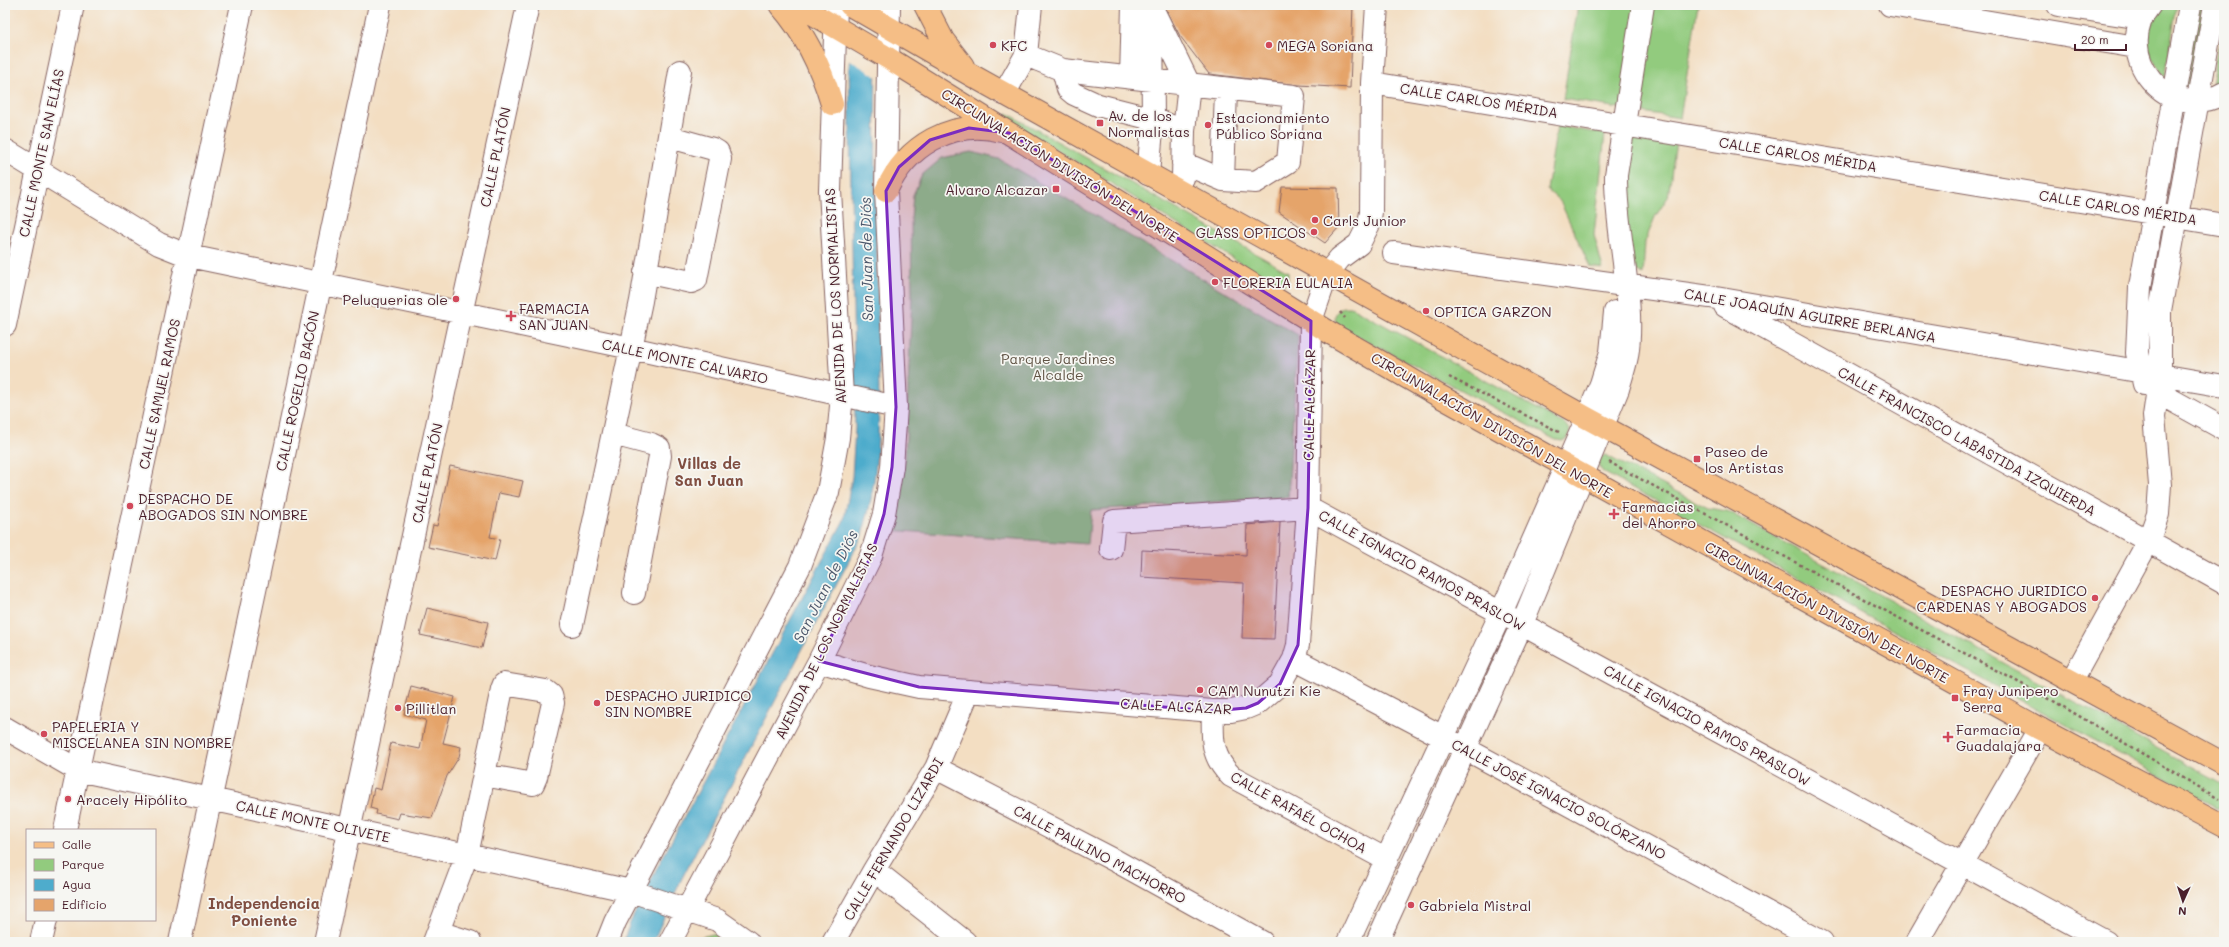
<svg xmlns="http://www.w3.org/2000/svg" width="2229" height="947" font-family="Mali,sans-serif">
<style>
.green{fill:#92cb7e;stroke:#6e7554}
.water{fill:#4eaccc;stroke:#4c667c}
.pier{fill:#f3dec2}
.building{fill:#e5a46b}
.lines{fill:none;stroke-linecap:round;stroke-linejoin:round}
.minor-casing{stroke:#856260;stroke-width:24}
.major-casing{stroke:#856260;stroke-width:24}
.path{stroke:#856260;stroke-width:2.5;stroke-dasharray:3 3;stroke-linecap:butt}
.minor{stroke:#fff;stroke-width:22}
.major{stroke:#f5be86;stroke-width:22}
.marked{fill:#7b2cbf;fill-opacity:0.2;stroke:#7b2cbf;stroke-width:3;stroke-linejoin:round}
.poi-dot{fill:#d1495b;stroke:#f6f6f2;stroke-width:1.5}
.labels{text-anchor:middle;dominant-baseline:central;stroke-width:3.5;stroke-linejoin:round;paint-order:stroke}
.poi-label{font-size:14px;fill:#4a1f2b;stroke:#f6f6f2;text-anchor:start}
.street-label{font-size:14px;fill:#4a1f2b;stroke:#f6f6f2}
.park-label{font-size:14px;fill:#605344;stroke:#f6f6f2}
.water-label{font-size:15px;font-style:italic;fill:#4c576b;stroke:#f6f6f2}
.neighbourhood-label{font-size:15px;font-weight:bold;fill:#804e41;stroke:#f6f6f2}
</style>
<rect width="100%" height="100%" fill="#f6f6f2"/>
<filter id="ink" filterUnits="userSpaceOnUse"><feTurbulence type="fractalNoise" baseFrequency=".025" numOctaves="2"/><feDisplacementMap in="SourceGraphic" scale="8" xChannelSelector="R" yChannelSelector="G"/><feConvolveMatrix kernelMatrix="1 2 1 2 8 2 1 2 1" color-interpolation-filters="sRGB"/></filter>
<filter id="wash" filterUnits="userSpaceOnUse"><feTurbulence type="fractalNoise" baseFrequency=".012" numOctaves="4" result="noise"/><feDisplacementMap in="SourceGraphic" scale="16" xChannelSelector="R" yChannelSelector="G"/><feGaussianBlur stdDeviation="0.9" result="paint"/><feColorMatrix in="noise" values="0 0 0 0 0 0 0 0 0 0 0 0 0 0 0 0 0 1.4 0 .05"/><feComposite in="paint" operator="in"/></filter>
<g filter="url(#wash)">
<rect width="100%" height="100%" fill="#f3dec2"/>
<path class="green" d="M 1578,5 L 1698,5 L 1680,118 L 1563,99 Z
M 2164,5 L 2177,5 L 2165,78 C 2145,55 2140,28 2164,5 Z
M 2196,5 L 2208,5 L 2193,88 L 2182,87 Z
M 2224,14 L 2224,78 L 2211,85 Z
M 1007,113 L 1288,272 L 1288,282 L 1279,287 L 1005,118 Z
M 1557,126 L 1605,134 L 1594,235 L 1603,269 L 1590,267 L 1560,201 L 1547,190 Z
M 1630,132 L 1676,141 L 1668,197 L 1655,217 L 1645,242 L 1643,274 L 1636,270 L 1620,203 Z
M 971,152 L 999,159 L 1298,335 L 1288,497 L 1091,510 L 1088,544 L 887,530 L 905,460 L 912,294 L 911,219 L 913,195 L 922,175 L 942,158 Z
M 1344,307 L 1351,307 L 1565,424 L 1570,431 L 1567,439 L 1562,441 L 1556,440 L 1342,328 C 1332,322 1333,311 1344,307 Z
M 1605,455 L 1708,508 L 1727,511 L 2224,784 L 2224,811 L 1603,472 L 1598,465 L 1600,458 Z
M 713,934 L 730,942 L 694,942 L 697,938 Z"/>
<path class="water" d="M 854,5 L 877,5 C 874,108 876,210 878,313 C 878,388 885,465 861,538 L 682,878 L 653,942 L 623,942 L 630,923 L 658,866 L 844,520 L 852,477 L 855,428 L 849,67 Z"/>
<path class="pier" d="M 852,5 L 879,5 L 877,77 L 848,59 Z"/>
<g id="blocks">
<path class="building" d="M 1164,5 L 1353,5 L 1350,88 L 1299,85 L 1209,74 L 1180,36 Z
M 1282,187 L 1338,188 L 1339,227 L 1325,243 L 1279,212 Z
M 450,466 L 523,481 L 519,497 L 499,493 L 490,537 L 500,539 L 495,561 L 428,547 L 433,525 L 437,526 Z
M 1280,522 L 1274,639 L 1242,638 L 1244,583 L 1141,577 L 1142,550 L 1246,555 L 1247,525 Z
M 427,608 L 488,622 L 482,648 L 420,635 Z
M 411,686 L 455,697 L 443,743 L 461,747 L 459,757 L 447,776 L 432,818 L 400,813 L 398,819 L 376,814 L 377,810 L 370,808 L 374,788 L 381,790 L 391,743 L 420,749 L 426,720 L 404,714 Z"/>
</g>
</g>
<g filter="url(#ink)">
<use href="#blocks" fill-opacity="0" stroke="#856260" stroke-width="1"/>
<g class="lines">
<g class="minor-casing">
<path id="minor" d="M 1890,5 L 2136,47
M 2058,5 L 2141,18
M 2150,5 C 2110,55 2168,125 2224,93
M 1152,8 L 1189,84 L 1184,131 L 1183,178
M 1026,55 L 1063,70 L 1294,96 L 1288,162 L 1256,182 L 1223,180 L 1183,163
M 1063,70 L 1068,89 L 1074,94 L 1098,105 L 1153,119 L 1184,131
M 1131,77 L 1133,5
M 1372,83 L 2224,225
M 1004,94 L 1026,55 L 1031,5
M 5,150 L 159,244 L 189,256 L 631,348 L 896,407
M 1148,174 L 1153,119 L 1152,14
M 1223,180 L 1226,89
M 1394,253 L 1710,297 L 2224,386
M 645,272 L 691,282 L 696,280 L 720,159 L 718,152 L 713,149 L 670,137
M 1725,306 L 2224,583
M 5,325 L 73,5
M 2148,382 L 2157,392 L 2224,429
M 2144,384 L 2137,353 L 2140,287 L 2190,5
M 613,434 L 651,444 L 659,448 L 660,456 L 634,593
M 1111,549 L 1114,521 L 1308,508 L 2106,942
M 572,625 L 641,301 L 680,71
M 1294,659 L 1464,748 L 1822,942
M 819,661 L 869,676 L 919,687 L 1213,711 L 1231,711 L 1246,708 L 1258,703 L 1280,684 L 1294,659 L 1298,645 L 1308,508 L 1311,321 L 1327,274 L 1340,258 L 1359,244 L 1369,224 L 1371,212 L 1372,83 L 1377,5
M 2072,680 L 2148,542 L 2158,514 L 2160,485 L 2154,416 L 2160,375 L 2160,311 L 2215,5
M 1213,711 C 1212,737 1211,757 1231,776 L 1387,860
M 5,728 L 78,770 L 631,891 L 717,920 L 748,942
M 936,768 L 1116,861 L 1262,942
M 65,830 L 242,5
M 874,870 L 965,942
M 438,932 L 470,942
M 41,942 L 46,920
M 180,942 L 380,5
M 325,942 L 528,5
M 434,942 L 467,855 L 502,689 L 504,684 L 546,691 L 551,695 L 553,703 L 536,777 L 533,784 L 484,775
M 607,942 L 615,922 L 800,566 L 828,492 L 838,438 L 842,395 L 830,191 L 836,5
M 670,942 L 819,661 L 871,556 L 884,514 L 892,467 L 896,407 L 886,191 L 889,5
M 833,942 L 874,870 L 936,768 L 969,691
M 1348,942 L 1501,613 L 1587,418 L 1601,384 L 1611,352 L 1615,312
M 1377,942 L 1522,624 L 1618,389 C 1621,378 1625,367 1627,356 C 1636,302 1615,232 1616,175 L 1643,5
M 1917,942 L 2040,729"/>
</g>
<g class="major-casing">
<path id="major" d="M 780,5 C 806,34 821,67 832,104
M 798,5 L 888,58 L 1332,334 L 1436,394 L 2040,729 L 2224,826
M 850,5 L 971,75 L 1587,418 L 2224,764
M 925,5 L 943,40 L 963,66
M 886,191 C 906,146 952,118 1002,131"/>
</g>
<path class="path" d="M 1340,312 L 1345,318
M 1449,377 L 1559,432
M 1609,462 L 2057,703 L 2219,799"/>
<use href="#minor" class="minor"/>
<use href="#major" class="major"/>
</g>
</g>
<path class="marked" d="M 969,128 L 1009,133 L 1311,321 L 1308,508 L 1298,645 L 1280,684 L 1258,703 L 1246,708 L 1213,711 L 919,687 L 819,661 L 871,556 L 884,514 L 892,467 L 896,407 L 886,191 L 899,167 L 930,140 Z"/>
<g class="poi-dot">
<circle cx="993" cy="45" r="4"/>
<circle cx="1269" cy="45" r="4"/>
<rect x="1096" y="119" width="8" height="8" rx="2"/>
<circle cx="1208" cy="125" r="4"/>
<rect x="1052" y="185" width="8" height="8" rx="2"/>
<circle cx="1315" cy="220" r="4"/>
<circle cx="1314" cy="232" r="4"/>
<circle cx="1215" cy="282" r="4"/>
<circle cx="456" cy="299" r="4"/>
<circle cx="1426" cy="311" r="4"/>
<path d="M509 310h4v4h4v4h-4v4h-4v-4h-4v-4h4z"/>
<rect x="1693" y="455" width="8" height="8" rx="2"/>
<circle cx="130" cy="506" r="4"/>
<path d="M1612 508h4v4h4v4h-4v4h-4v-4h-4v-4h4z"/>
<circle cx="2095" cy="598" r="4"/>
<circle cx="1200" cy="690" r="4"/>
<rect x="1951" y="694" width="8" height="8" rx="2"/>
<circle cx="597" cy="703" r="4"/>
<circle cx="398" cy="708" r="4"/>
<circle cx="44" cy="734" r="4"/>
<path d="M1946 731h4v4h4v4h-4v4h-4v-4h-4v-4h4z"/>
<circle cx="68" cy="799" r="4"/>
<circle cx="1411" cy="905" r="4"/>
</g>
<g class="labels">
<g class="poi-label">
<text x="1001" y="45">KFC</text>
<text x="1277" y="45">MEGA Soriana</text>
<text x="1108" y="115">Av. de los<tspan x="1108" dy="16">Normalistas</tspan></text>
<text x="1216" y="117">Estacionamiento<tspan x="1216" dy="16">Público Soriana</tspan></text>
<text x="1048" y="189" text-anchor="end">Alvaro Alcazar</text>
<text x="1323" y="220">Carls Junior</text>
<text x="1306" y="232" text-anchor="end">GLASS OPTICOS</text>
<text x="1223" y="282">FLORERIA EULALIA</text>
<text x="448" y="299" text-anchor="end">Peluquerias ole</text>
<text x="519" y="308">FARMACIA<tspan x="519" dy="16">SAN JUAN</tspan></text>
<text x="1434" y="311">OPTICA GARZON</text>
<text x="1705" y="451">Paseo de<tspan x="1705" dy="16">los Artistas</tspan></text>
<text x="138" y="498">DESPACHO DE<tspan x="138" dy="16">ABOGADOS SIN NOMBRE</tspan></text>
<text x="1622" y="506">Farmacias<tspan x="1622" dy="16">del Ahorro</tspan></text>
<text x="2087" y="590" text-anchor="end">DESPACHO JURIDICO<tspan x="2087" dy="16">CARDENAS Y ABOGADOS</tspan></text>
<text x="1208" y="690">CAM Nunutzi Kie</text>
<text x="1963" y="690">Fray Junipero<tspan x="1963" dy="16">Serra</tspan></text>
<text x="605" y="695">DESPACHO JURIDICO<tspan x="605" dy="16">SIN NOMBRE</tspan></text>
<text x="406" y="708">Pillitlan</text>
<text x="52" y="726">PAPELERIA Y<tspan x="52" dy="16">MISCELANEA SIN NOMBRE</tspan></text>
<text x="1956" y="729">Farmacia<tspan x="1956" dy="16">Guadalajara</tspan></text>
<text x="76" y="799">Aracely Hipólito</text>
<text x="1419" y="905">Gabriela Mistral</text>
</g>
<g class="street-label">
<text transform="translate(1479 100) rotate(9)">CALLE CARLOS MÉRIDA</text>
<text transform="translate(41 153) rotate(-78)">CALLE MONTE SAN ELÍAS</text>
<text transform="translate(1798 154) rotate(9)">CALLE CARLOS MÉRIDA</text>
<text transform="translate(495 157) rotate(-78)">CALLE PLATÓN</text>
<text transform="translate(1060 165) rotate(32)">CIRCUNVALACIÓN DIVISIÓN DEL NORTE</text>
<text transform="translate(2118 207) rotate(9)">CALLE CARLOS MÉRIDA</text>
<text transform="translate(835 296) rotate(-93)">AVENIDA DE LOS NORMALISTAS</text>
<text transform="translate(1810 315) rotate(10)">CALLE JOAQUÍN AGUIRRE BERLANGA</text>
<text transform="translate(685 361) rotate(12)">CALLE MONTE CALVARIO</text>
<text transform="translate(297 391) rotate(-78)">CALLE ROGELIO BACÓN</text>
<text transform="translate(159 394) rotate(-78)">CALLE SAMUEL RAMOS</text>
<text transform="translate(1309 405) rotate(-89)">CALLE ALCÁZAR</text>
<text transform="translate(1492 425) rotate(30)">CIRCUNVALACIÓN DIVISIÓN DEL NORTE</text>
<text transform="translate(1967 441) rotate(29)">CALLE FRANCISCO LABASTIDA IZQUIERDA</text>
<text transform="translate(427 473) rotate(-78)">CALLE PLATÓN</text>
<text transform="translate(1422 570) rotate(29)">CALLE IGNACIO RAMOS PRASLOW</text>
<text transform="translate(1827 612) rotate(29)">CIRCUNVALACIÓN DIVISIÓN DEL NORTE</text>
<text transform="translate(826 641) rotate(-64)">AVENIDA DE LOS NORMALISTAS</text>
<text transform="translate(1176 706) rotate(3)">CALLE ALCÁZAR</text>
<text transform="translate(1707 725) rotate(29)">CALLE IGNACIO RAMOS PRASLOW</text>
<text transform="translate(1559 799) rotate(28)">CALLE JOSÉ IGNACIO SOLÓRZANO</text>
<text transform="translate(1299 812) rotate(29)">CALLE RAFAÉL OCHOA</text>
<text transform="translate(313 821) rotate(12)">CALLE MONTE OLIVETE</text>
<text transform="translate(893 839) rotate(-60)">CALLE FERNANDO LIZARDI</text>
<text transform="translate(1100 854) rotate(28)">CALLE PAULINO MACHORRO</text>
</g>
<g class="park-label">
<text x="1058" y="358">Parque Jardines<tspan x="1058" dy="16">Alcalde</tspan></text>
</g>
<g class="water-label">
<text transform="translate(866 259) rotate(-91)">San Juan de Diós</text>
<text transform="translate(825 586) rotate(-63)">San Juan de Diós</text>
</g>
<g class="neighbourhood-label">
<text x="709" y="463">Villas de<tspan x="709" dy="17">San Juan</tspan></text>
<text x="264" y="903">Independencia<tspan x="264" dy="17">Poniente</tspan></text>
</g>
</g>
<rect width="2229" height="947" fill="none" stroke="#f6f6f2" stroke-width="20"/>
<rect x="26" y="829" width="130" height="92" fill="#f6f6f2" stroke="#b1a0a2"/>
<rect x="34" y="842" width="20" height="6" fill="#f5be86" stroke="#b1a0a2"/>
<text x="62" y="849" font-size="12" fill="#4a1f2b">Calle</text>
<rect x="34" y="859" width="20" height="12" fill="#92cb7e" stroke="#b1a0a2"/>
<text x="62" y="869" font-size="12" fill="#4a1f2b">Parque</text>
<rect x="34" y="879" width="20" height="12" fill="#4eaccc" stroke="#b1a0a2"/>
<text x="62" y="889" font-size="12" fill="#4a1f2b">Agua</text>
<rect x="34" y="899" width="20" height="12" fill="#e5a46b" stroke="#b1a0a2"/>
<text x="62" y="909" font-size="12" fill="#4a1f2b">Edificio</text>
<g transform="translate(2183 901) rotate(183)" stroke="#f6f6f2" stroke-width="3" paint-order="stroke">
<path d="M0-3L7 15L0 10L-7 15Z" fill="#4a1f2b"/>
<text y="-6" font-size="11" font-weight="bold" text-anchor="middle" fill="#4a1f2b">N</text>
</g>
<path d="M2075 44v6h51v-6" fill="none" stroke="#4a1f2b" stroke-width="2"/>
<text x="2081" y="44" font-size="12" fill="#4a1f2b" stroke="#f6f6f2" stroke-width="3" paint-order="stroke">20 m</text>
</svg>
